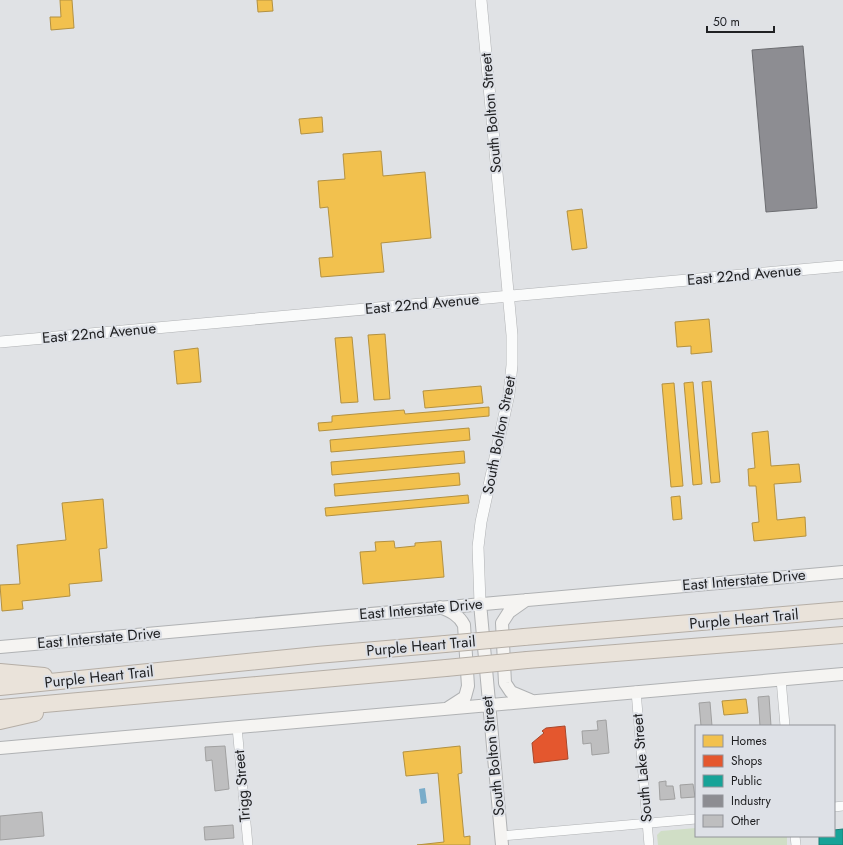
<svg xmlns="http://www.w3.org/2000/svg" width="843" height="845" font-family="Jost,sans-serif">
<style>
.green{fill:#d0dec6}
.water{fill:#79acca}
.homes{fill:#f2c14e;stroke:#b39141}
.shops{fill:#e4572e;stroke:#a9472b}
.public{fill:#17a398;stroke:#1a7c75}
.industry{fill:#8d8d92;stroke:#6c6d71}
.building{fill:#bebebf;stroke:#a0a0a0}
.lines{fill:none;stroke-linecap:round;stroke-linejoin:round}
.minor-casing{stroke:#b0b2b4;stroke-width:10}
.tertiary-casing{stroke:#b0b2b4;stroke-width:12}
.secondary-casing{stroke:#b0b2b4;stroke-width:14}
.motorway-casing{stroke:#b5aea6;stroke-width:18}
.minor{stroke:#fafbfb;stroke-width:9}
.tertiary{stroke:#fafbfb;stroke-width:11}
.secondary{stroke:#f5f4f2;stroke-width:12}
.motorway{stroke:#eae3da;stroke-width:16}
.motorway-bridge-casing{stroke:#b5aea6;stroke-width:18;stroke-linecap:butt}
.motorway-bridge{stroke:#eae3da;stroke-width:16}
.labels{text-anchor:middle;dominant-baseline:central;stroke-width:4;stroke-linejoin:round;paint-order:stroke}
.street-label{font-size:15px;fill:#202123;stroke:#dee1e7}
</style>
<rect width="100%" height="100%" fill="#e0e2e5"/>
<path class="green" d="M 696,828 L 696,836 L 787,836 L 787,845 L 658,845 L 657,835 L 661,831 Z"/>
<path class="water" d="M 425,788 L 427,803 L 421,804 L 419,789 Z"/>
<path class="homes" d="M 60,0 L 72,0 L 74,28 L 51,30 L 50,17 L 61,17 Z
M 257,0 L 272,0 L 273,11 L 258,12 Z
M 322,117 L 323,132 L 301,134 L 299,119 Z
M 381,151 L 383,176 L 425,172 L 431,238 L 381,243 L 384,272 L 321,277 L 319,258 L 333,257 L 328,207 L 320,208 L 318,181 L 345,179 L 343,154 Z
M 582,209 L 587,248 L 572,250 L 567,211 Z
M 709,319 L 712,352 L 691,354 L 691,346 L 677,347 L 675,322 Z
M 385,334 L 390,399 L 374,400 L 368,335 Z
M 352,337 L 358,402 L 341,403 L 335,338 Z
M 198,348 L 201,382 L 177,384 L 174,351 Z
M 711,381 L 720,482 L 711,483 L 702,382 Z
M 693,382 L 702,484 L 693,485 L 684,383 Z
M 674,383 L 683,486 L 671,487 L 662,384 Z
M 481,386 L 483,403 L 425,408 L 423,391 Z
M 489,407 L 489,416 L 319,431 L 318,423 L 332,422 L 332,416 L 404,410 L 405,414 Z
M 469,428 L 470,440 L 331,452 L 330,440 Z
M 768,431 L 771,466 L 799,464 L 801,482 L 774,484 L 777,520 L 805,517 L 806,536 L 754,541 L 752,523 L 759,522 L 756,486 L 749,486 L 748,469 L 755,468 L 752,433 Z
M 464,451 L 465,463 L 332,475 L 331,462 Z
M 459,473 L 460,485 L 335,496 L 334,484 Z
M 468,495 L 469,503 L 326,516 L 325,508 Z
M 680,496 L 682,519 L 673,520 L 671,497 Z
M 103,499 L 107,548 L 99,549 L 102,581 L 69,584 L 70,596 L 22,601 L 23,609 L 2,611 L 0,585 L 20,584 L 17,545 L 66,540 L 62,503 Z
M 394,541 L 395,548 L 415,546 L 415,543 L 441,541 L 444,577 L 363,584 L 360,552 L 376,551 L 375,542 Z
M 746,699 L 748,713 L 724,715 L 722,701 Z
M 460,746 L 462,773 L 458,774 L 464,837 L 470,836 L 470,845 L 417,845 L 444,842 L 438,773 L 406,776 L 403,752 Z"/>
<path class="shops" d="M 565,726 L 568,759 L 534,763 L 532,743 L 544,733 L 542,731 L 546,728 Z"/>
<path class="public" d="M 843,829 L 843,845 L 819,845 L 819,836 L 834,836 L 834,830 Z"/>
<path class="industry" d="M 803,46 L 817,208 L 766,212 L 752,50 Z"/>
<path class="building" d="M 769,696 L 771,726 L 760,726 L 758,697 Z
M 710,702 L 712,726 L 701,726 L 699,703 Z
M 606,720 L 609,753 L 592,755 L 591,743 L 583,744 L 582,731 L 598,730 L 597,721 Z
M 225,746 L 229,789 L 215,791 L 212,760 L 206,761 L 205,747 Z
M 666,781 L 666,786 L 673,786 L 675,799 L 660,800 L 659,782 Z
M 693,784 L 695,797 L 681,798 L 680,785 Z
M 42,812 L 44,836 L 0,840 L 0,816 Z
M 233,825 L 234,838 L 205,840 L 204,827 Z"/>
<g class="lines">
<g class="minor-casing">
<path id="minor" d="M 781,679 L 785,726
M 636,691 L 649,845
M 237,727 L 248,845
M 834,807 L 843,806
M 501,836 L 696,819
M 795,836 L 796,845"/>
</g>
<g class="tertiary-casing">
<path id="tertiary" d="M 0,342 L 843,266
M 480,603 L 478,547 L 481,522 L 509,394 L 512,365 L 512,335 L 481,0"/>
</g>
<g class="secondary-casing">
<path id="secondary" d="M 526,600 L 509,612 L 502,623 L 505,683 L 511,692 L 530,700
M 480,603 L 502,845
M 440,607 C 450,611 459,615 464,625 L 468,686 L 465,697 L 448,708
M 0,647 L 843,572
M 0,748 L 843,674"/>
</g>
<g class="motorway-casing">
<path id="motorway" d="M 524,637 L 843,610
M 527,660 L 843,635
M 0,672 L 44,676
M 0,687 L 317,655 L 445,644
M 0,708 L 446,668
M 0,721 L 35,713"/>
</g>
<use href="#minor" class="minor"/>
<use href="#tertiary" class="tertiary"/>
<use href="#secondary" class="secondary"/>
<use href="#motorway" class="motorway"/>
<g class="motorway-bridge-casing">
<path id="motorway-bridge" d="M 445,644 L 524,637
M 446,668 L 527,660"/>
</g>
<use href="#motorway-bridge" class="motorway-bridge"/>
</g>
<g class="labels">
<g class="street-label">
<text transform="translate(491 113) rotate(-95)">South Bolton Street</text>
<text transform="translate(744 275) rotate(-5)">East 22nd Avenue</text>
<text transform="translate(422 304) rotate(-5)">East 22nd Avenue</text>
<text transform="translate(99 333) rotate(-5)">East 22nd Avenue</text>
<text transform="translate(499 435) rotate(-79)">South Bolton Street</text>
<text transform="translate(744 580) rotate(-5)">East Interstate Drive</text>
<text transform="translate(421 609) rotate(-5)">East Interstate Drive</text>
<text transform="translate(744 619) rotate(-5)">Purple Heart Trail</text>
<text transform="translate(99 638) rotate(-5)">East Interstate Drive</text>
<text transform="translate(421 646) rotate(-5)">Purple Heart Trail</text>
<text transform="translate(99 677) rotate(-6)">Purple Heart Trail</text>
<text transform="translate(493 756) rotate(-96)">South Bolton Street</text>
<text transform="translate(642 768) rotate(-95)">South Lake Street</text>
<text transform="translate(242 786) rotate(-95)">Trigg Street</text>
</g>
</g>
<rect x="695" y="725" width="140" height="112" fill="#dee1e7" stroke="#929499"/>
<rect x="703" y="735" width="20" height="12" fill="#f2c14e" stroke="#929499"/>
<text x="731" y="745" font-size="12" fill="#202123">Homes</text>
<rect x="703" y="755" width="20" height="12" fill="#e4572e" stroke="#929499"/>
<text x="731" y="765" font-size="12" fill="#202123">Shops</text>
<rect x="703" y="775" width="20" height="12" fill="#17a398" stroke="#929499"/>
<text x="731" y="785" font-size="12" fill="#202123">Public</text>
<rect x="703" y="795" width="20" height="12" fill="#8d8d92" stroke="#929499"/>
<text x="731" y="805" font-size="12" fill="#202123">Industry</text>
<rect x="703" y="815" width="20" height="12" fill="#bebebf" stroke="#929499"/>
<text x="731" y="825" font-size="12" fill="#202123">Other</text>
<path d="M707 26v6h67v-6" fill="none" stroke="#202123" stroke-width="2"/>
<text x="713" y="26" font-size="12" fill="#202123" stroke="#dee1e7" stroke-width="3" paint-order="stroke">50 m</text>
</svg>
